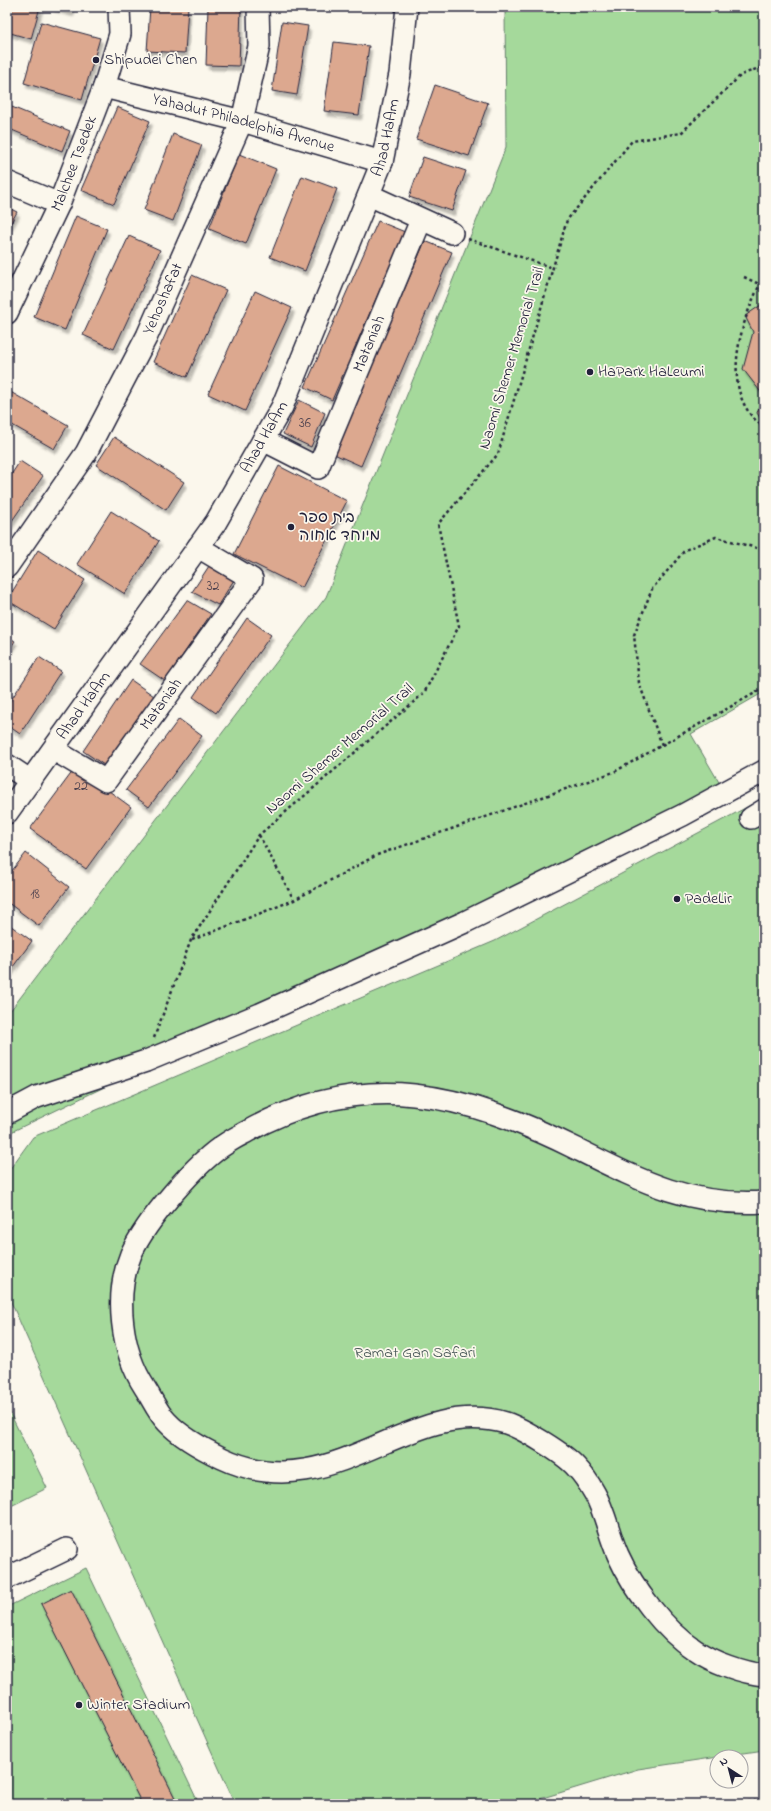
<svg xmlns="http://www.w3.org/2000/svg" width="771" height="1811" font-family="'Indie Flower','Playpen Sans Hebrew',sans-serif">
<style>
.green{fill:#a5d99b;stroke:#647e6b}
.building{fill:#dca88f;stroke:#22223b;filter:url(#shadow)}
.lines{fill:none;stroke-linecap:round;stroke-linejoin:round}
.minor-casing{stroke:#22223b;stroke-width:24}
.path{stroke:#22223b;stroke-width:2.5;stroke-dasharray:3 3;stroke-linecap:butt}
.minor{stroke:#fbf7ec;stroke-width:21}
.poi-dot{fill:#22223b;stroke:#fbf7ec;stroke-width:1.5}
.labels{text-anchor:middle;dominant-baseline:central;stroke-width:3.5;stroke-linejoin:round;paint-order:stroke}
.number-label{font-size:14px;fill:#504450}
.poi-label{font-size:16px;fill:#22223b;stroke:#fbf7ec;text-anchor:start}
.street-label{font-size:16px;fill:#22223b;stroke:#fbf7ec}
.park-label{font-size:16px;fill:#495958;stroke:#fbf7ec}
</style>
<defs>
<filter id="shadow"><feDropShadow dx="2.5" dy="4.5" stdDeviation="1" flood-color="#0004"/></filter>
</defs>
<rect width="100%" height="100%" fill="#fbf7ec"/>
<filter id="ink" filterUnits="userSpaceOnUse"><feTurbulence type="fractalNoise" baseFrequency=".025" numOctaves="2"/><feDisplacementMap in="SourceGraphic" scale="8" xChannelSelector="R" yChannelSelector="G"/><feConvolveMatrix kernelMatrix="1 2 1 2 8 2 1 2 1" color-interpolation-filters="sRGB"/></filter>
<g filter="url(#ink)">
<path class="green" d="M 505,7 L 764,7 L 764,692 L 691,734 L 720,784 L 500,896 L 7,1134 L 7,1015 L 326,597 L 506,147 Z
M 764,798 L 764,1750 L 638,1769 L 523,1804 L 235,1804 L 7,1293 L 7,1173 L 33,1137 L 495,941 Z
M 7,1407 L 47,1488 L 7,1508 Z
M 86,1568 L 199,1804 L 7,1804 L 7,1607 Z"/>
<path class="building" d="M 7,7 L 40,7 L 31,39 L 7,32 Z
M 52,7 L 72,7 L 71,12 Z
M 150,7 L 188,7 L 185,53 L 147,51 Z
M 208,7 L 241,7 L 239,66 L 206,65 Z
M 41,22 L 100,38 L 82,100 L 24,83 Z
M 282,22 L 308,26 L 297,95 L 272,91 Z
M 334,42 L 369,46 L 359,115 L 324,111 Z
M 435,85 L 488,103 L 469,156 L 416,139 Z
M 7,105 L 70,131 L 62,151 L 7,128 Z
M 117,107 L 150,121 L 114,204 L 81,190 Z
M 173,134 L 202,145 L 173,221 L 144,210 Z
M 239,154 L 276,169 L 246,244 L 209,229 Z
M 423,157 L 466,171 L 452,211 L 409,197 Z
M 302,176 L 337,189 L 305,271 L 270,257 Z
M 7,207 L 17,212 L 7,230 Z
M 76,216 L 107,229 L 65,330 L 34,317 Z
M 378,221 L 405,232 L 332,400 L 305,387 Z
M 129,236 L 160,250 L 114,349 L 83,335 Z
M 425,241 L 452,252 L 361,466 L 334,454 Z
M 192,275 L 226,290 L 187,377 L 153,362 Z
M 255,291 L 292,308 L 245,411 L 208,394 Z
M 764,296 L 764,424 L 757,413 L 763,395 L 743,369 L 753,332 L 745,316 L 761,305 Z
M 7,390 L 68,425 L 54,449 L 7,422 Z
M 299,400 L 325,413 L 311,447 L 283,434 Z
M 114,437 L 184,482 L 166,510 L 96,465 Z
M 20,461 L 43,476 L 7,528 L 7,481 Z
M 279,466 L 347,501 L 302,588 L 234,554 Z
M 111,511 L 159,541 L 125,594 L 77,564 Z
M 38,550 L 85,580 L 54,629 L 7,600 Z
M 209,566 L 234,580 L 218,605 L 192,592 Z
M 187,600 L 211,614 L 165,681 L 140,664 Z
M 247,618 L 271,635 L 216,713 L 193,697 Z
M 7,636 L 15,641 L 7,653 Z
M 39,657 L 61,671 L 20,734 L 7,725 L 7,706 Z
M 131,680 L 154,696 L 107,767 L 83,751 Z
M 179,719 L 202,736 L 149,807 L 126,790 Z
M 76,767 L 131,807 L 86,869 L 30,829 Z
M 26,853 L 69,887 L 39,926 L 7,902 L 7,877 Z
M 7,923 L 32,941 L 7,975 Z
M 71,1589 L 178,1804 L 142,1804 L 41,1604 Z"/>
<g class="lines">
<g class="minor-casing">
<g id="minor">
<path id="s1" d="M 104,87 L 242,121 L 382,162"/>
<path d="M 7,182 L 59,204"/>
<path d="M 369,195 L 452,233"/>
<path id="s2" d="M 7,313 L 59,204 L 104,87 L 120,34 L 119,7"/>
<path id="s3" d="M 263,440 L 318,468 L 421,220"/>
<path id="s4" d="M 7,567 L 86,453 L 147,336 L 242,121 L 259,46 L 258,7"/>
<path id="s5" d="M 54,750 L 106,781 L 252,579 L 198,547"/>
<path d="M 7,765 L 31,781"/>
<path id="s6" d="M 7,813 L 216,522 L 282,407 L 382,162 L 400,74 L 407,7"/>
<path d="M 751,818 L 764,810"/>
<path d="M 7,1113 L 37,1097 L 146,1061 L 260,1014 L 465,922 L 683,815 L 764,771"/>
<path d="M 764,1202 C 691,1207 641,1181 577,1149 C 464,1093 365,1067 248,1131 C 241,1135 234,1138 227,1143 C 196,1162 146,1221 131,1254 C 114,1295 121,1351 145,1388 C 152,1399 158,1413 167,1422 C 182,1438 203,1449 222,1458 C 333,1511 407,1394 506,1423 C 522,1428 565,1454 576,1467 C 583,1474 590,1485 595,1494 C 605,1512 609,1535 618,1555 C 633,1588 664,1630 695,1650 C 712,1662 743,1673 764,1675"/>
<path d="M 7,1578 L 67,1549"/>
</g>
</g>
<path class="path" d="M 468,239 L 553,268
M 744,277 L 757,283 L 759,286
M 764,277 C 741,318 716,394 764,427
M 662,745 L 639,683 L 634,635 L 652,589 L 685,550 L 716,537 L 764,550
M 259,835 L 294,900
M 192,940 L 294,900 L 377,855 L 614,772 L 764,688
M 154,1038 L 191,940 L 259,835 L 424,693 L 459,626 L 438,524 L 498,454 L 567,220 L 632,141 L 681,133 L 741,75 L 764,66
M 729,1804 L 764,1800"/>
<use href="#minor" class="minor"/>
</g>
</g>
<g class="poi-dot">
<circle cx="96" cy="60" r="4"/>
<circle cx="590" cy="372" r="4"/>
<circle cx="291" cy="527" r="4"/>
<circle cx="677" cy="899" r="4"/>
<circle cx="79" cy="1705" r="4"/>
</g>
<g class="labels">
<g class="number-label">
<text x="305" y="423">36</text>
<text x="213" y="586">32</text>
<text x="81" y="786">22</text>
<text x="35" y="894">18</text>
</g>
<g class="poi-label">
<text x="104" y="60">Shipudei Chen</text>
<text x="598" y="372">HaPark HaLeumi</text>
<text x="299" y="518">בית ספר<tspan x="299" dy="18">מיוחד אחוה</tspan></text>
<text x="685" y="899">PadeLir</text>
<text x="87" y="1705">Winter Stadium</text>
</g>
<g class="street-label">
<text stroke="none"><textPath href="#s1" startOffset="144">Yahadut Philadelphia Avenue</textPath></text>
<text stroke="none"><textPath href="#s6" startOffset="780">Ahad HaAm</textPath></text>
<text stroke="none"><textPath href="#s2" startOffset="164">Malchee Tsedek</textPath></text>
<text stroke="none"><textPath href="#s4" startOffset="311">Yehoshafat</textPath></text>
<text stroke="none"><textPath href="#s3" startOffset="196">Mataniah</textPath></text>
<text transform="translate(512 358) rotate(-73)">Naomi Shemer Memorial Trail</text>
<text stroke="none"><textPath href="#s6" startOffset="456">Ahad HaAm</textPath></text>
<text stroke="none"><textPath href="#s5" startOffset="155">Mataniah</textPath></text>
<text stroke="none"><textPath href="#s6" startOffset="132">Ahad HaAm</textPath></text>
<text transform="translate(340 749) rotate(-41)">Naomi Shemer Memorial Trail</text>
</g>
<g class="park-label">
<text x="415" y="1353">Ramat Gan Safari</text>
</g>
</g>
<rect width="771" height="1811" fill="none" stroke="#fbf7ec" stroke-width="24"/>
<rect x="12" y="12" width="747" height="1787" fill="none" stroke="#22223b" stroke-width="1.5" filter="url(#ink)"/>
<g transform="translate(729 1769) rotate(324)"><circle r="19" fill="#fbf7ec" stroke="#a4a2a5"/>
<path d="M0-3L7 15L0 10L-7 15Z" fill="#22223b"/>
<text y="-6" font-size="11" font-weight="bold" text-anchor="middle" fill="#22223b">N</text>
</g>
</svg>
